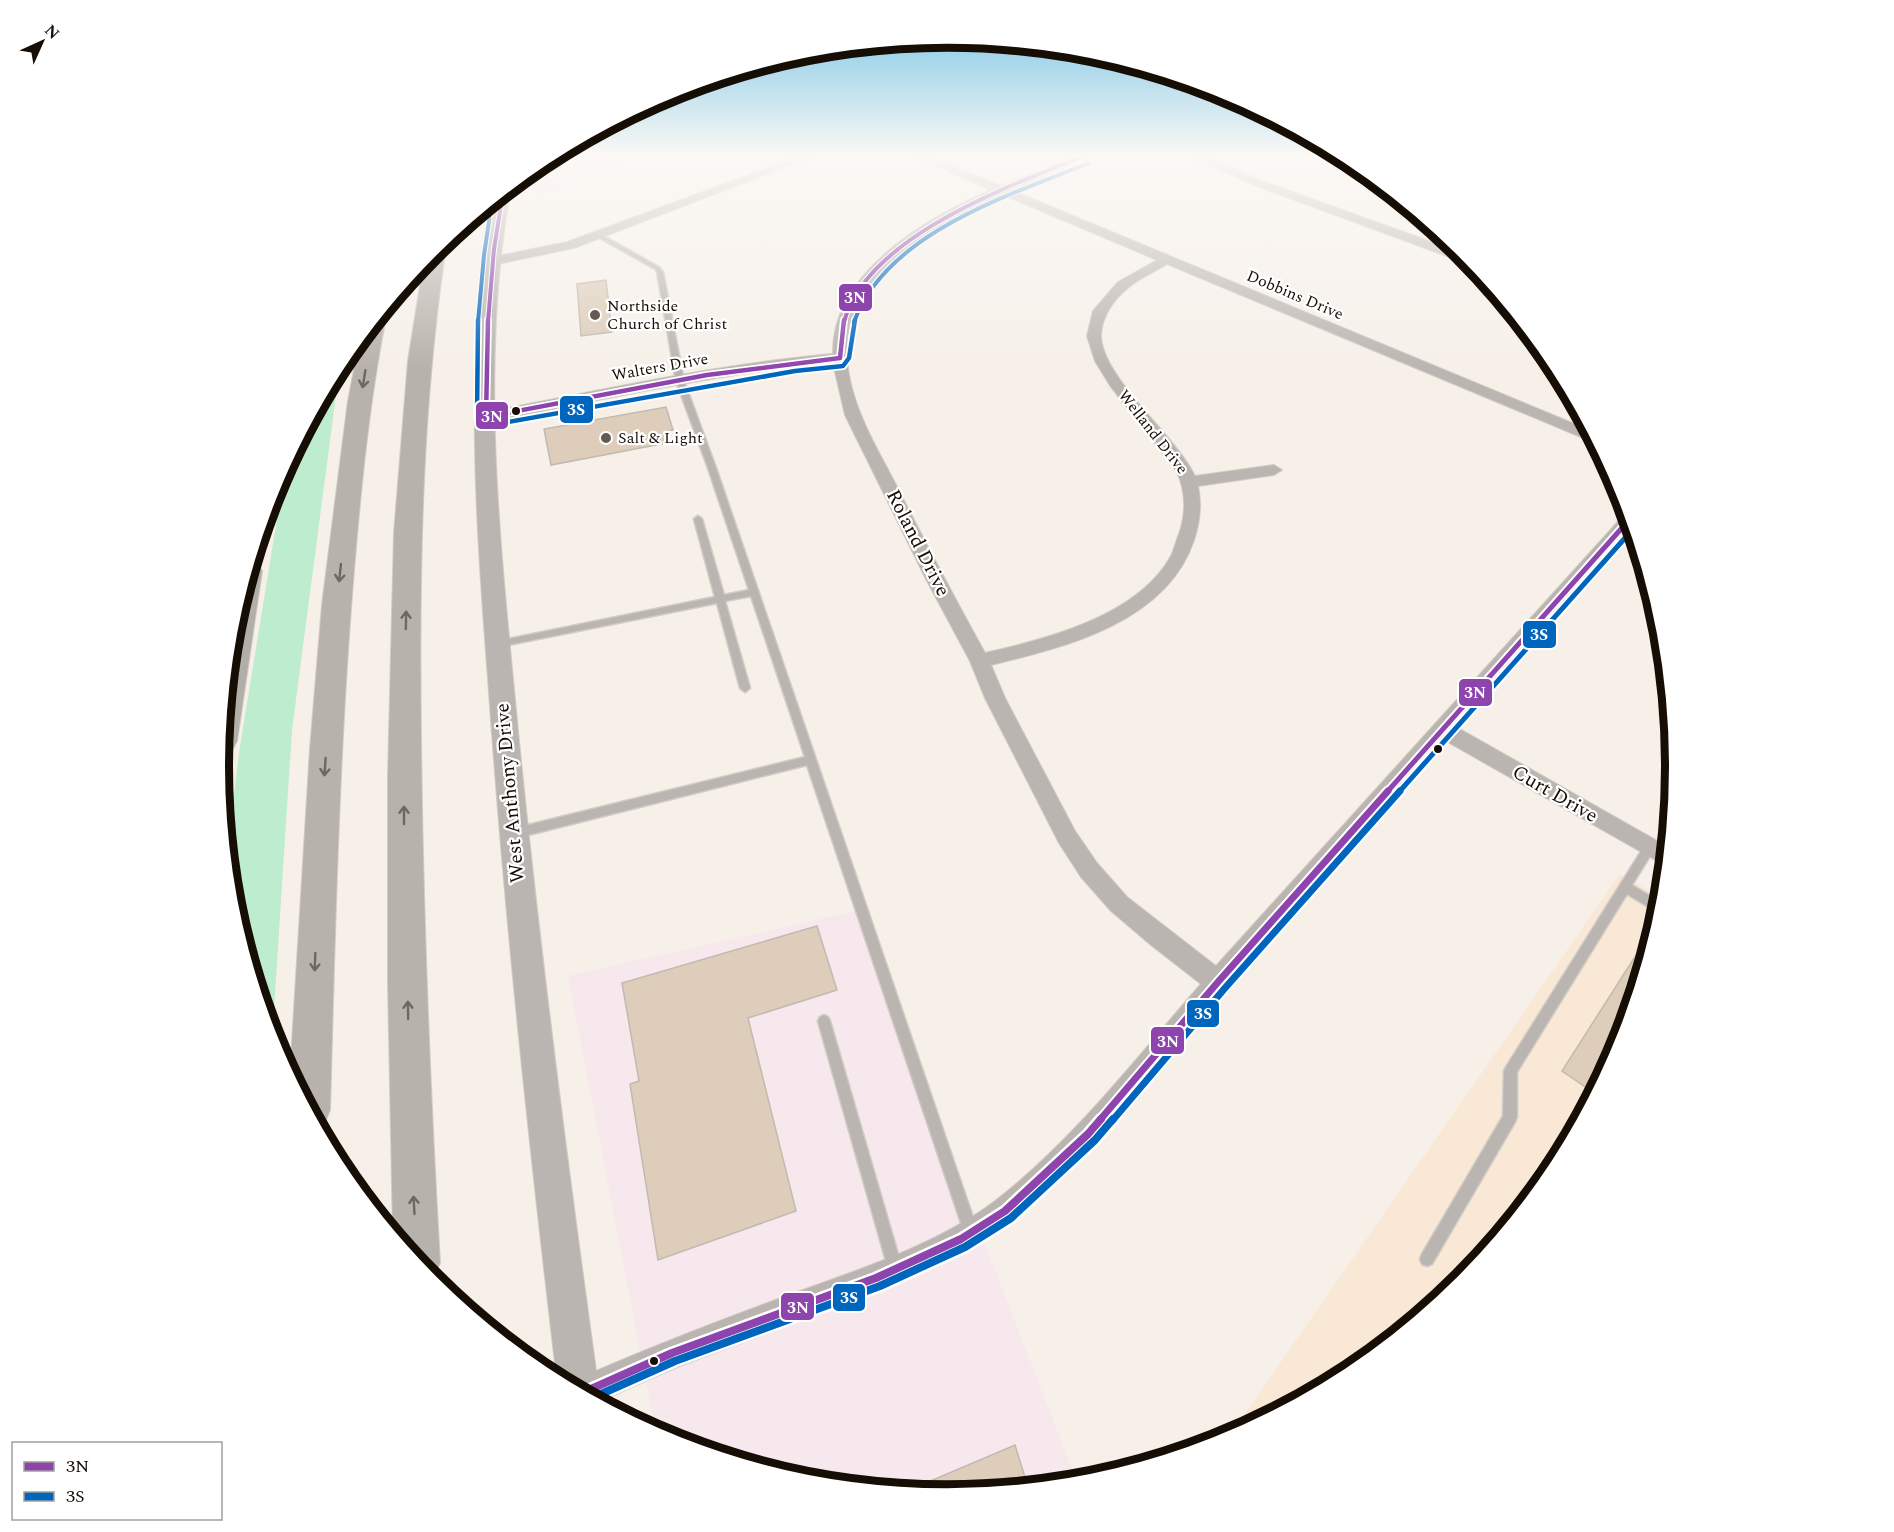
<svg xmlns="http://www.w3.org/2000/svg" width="1894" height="1532" font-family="Spectral,serif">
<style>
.built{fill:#f9e8d5}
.industrial{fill:#f6e8ed}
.green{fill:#beecce}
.building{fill:#ddcdba;stroke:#c1bab1;stroke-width:1.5}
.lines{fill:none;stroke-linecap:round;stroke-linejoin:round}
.service-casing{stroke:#d1ccc5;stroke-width:3}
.minor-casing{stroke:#d1ccc5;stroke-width:2}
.tertiary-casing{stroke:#d1ccc5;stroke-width:2}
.primary-casing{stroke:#d1ccc5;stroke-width:2}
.motorway-casing{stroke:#d1ccc5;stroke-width:2}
.service{fill:#bab5b0;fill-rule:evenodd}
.minor{fill:#bab5b0;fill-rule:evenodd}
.tertiary{fill:#bab5b0;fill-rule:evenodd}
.primary{fill:#b2aea8;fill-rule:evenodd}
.motorway{fill:#b7b2ab;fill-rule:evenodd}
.bus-1-far4-casing{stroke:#fff;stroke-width:6}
.bus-1-far3-casing{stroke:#fff;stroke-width:8}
.bus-1-far2-casing{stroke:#fff;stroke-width:9}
.bus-1-far1-casing{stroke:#fff;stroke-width:11}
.bus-1-casing{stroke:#fff;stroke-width:13}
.bus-2-far4-casing{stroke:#fff;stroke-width:6}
.bus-2-far3-casing{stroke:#fff;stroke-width:8}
.bus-2-far2-casing{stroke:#fff;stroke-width:9}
.bus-2-far1-casing{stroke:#fff;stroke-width:11}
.bus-2-casing{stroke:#fff;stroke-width:13}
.bus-1-far4{stroke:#8e44ad;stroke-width:4}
.bus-1-far3{stroke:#8e44ad;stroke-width:4.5}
.bus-1-far2{stroke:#8e44ad;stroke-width:5}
.bus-1-far1{stroke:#8e44ad;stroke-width:7}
.bus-1{stroke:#8e44ad;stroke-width:8}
.bus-2-far4{stroke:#0065bd;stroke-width:4}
.bus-2-far3{stroke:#0065bd;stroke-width:4.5}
.bus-2-far2{stroke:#0065bd;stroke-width:5}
.bus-2-far1{stroke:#0065bd;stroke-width:7}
.bus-2{stroke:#0065bd;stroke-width:8}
.oneway{stroke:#6f6860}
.poi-dot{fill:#645c54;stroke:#fff;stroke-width:2}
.bus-dot{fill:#160d04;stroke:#fff;stroke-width:2}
.labels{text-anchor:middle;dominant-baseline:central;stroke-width:4.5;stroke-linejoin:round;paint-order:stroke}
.far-street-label{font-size:16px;fill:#160d04;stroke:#fff}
.far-poi-label{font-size:16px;fill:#160d04;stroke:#fff;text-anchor:start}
.street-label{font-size:20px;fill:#160d04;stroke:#fff}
.rim{fill:none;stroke:#160d04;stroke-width:8}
.line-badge{stroke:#fff;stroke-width:2}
.badge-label{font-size:16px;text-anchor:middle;font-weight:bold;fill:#fff}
</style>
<rect width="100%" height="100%" fill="#f6f0e9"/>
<path class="built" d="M 1620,874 L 1662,898 L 1661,908 L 1620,1045 L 1553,1171 L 1462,1281 L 1351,1372 L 1228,1438 Z"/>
<path class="industrial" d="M 553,155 L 653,155 L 537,194 L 533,168 Z
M 856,911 L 1077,1482 L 947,1494 L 805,1480 L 668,1439 L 656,1433 L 568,976 Z"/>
<path class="green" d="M 344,358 L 336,395 L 292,730 L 272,1040 L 232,908 L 227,851 L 240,746 L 286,464 Z"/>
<path class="building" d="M 606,280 L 612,332 L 581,336 L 577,284 Z
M 666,407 L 673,430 L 664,432 L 667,443 L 551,465 L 544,429 Z
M 817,926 L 837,990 L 748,1018 L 796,1211 L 658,1260 L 630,1084 L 639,1081 L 622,983 Z
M 1645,941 L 1651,944 L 1620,1045 L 1594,1093 L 1562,1071 Z
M 1015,1445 L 1028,1487 L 947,1494 L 907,1491 Z"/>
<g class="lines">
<g class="service-casing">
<path id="service" d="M 596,234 L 600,234 L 659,267 L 663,272 L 684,381 L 716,468 L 978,1232 L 976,1237 L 971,1239 L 966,1237 L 964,1232 L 807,765 L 516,838 L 512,836 L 510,833 L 512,830 L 516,828 L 805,757 L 751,596 L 725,601 L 750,688 L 745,692 L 740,688 L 717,603 L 498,647 L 493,644 L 498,641 L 715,597 L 694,519 L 698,516 L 702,519 L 724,595 L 749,590 L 708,468 L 676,381 L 657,272 L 655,269 L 596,236 Z
M 1649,843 L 1653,845 L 1655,848 L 1632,885 L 1662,903 L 1660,914 L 1627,894 L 1517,1072 L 1517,1117 L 1515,1122 L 1432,1264 L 1427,1266 L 1422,1264 L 1420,1259 L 1422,1254 L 1503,1116 L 1504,1071 L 1506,1067 L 1645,845 Z
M 824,1015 L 828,1017 L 830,1021 L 902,1268 L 900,1273 L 895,1275 L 890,1273 L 888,1268 L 818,1021 L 820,1017 Z"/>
</g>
<g class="minor-casing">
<path id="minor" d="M 803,155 L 817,155 L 574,248 L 493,265 L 487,261 L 493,257 L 567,242 Z
M 912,155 L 926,155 L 1001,186 L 1077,155 L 1091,155 L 1011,190 L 1589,430 L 1595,441 L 1588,440 L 1167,264 C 1155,272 1139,278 1128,288 C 1114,299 1102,316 1101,335 C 1101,377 1176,436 1195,476 L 1274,465 L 1282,470 L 1274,475 L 1198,486 C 1202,505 1200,522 1194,540 C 1167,622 1066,647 991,665 L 1005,698 L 1075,831 L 1097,863 L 1127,897 L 1216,966 L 1624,515 L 1628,514 L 1632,527 L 1458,728 L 1668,847 L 1666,866 L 1446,741 L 1227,990 L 1098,1144 L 1015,1221 L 971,1249 L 886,1288 L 677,1367 L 598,1402 L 569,1386 L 571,1382 C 640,1351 710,1324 781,1298 C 851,1272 936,1246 995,1201 C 1074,1140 1136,1058 1201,984 L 1151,945 L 1111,911 L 1081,877 L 1059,843 L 985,698 L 970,661 L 926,579 L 845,415 L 833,363 C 717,373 601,400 486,422 L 478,417 L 486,412 C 601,391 717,364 833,354 C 831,273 926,218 991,190 ZM 1001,194 L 1157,260 L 1118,282 L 1093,311 L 1087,336 L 1095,361 L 1111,387 L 1177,472 C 1186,492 1186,514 1179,534 C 1176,541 1174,550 1171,556 C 1138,616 1047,639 985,653 C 954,597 924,540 895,483 C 880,454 862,424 853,392 C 847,371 844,346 850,324 C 867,261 946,218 1001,194 Z
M 1188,155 L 1202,155 L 1262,181 L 1465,254 L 1472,263 L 1465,263 L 1254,185 Z"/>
</g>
<g class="tertiary-casing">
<path id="tertiary" d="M 507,189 L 510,193 C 480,360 499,533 515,700 C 537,932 567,1162 599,1392 L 596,1400 L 557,1380 C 530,1151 505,922 489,692 C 477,533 462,358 494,200 Z"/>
</g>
<g class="primary-casing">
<path id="primary" d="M 251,563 L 258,565 L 262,571 L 237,741 L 232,750 L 221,753 L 233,624 Z"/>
</g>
<g class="motorway-casing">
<path id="motorway" d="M 442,243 L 446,247 C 421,411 419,576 421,742 C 423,916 430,1089 440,1263 L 431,1280 L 393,1234 L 388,984 L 388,776 L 394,533 L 408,361 L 424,261 Z
M 378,317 L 385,322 C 369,404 361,487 354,570 C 339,750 335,930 330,1110 L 324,1125 L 318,1127 L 290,1075 L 310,749 L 322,605 L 348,401 L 360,339 Z"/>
</g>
<use href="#service" class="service"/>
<use href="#minor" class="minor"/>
<use href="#tertiary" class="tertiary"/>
<use href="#primary" class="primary"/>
<use href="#motorway" class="motorway"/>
<g class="bus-1-far4-casing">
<path id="bus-1-far4" d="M 488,322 L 494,249 L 503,193
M 844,322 C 867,236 1012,185 1086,155"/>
</g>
<g class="bus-1-far3-casing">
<path id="bus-1-far3" d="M 488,320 L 486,417 L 707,375 L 840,358 L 844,320
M 1620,530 L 1630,519"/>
</g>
<g class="bus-1-far2-casing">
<path id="bus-1-far2" d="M 1387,792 L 1621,529"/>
</g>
<g class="bus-1-far1-casing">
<path id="bus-1-far1" d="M 1099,1121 L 1218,982 L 1388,791"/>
</g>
<g class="bus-1-casing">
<path id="bus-1" d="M 582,1393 L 672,1353 L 876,1278 L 961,1239 L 1005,1211 L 1088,1134 L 1101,1119"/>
</g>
<g class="bus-2-far4-casing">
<path id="bus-2-far4" d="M 478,322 L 484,255 L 492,201
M 854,322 C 886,233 1010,195 1089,163"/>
</g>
<g class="bus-2-far3-casing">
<path id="bus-2-far3" d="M 478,320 L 477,418 L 480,424 L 486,426 L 795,371 L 843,366 L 849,358 L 855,320"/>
</g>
<g class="bus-2-far2-casing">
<path id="bus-2-far2" d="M 1399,792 L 1633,529"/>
</g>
<g class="bus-2-far1-casing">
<path id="bus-2-far1" d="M 1112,1121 L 1225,988 L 1400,791"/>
</g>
<g class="bus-2-casing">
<path id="bus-2" d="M 592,1398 L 675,1361 L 880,1286 L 965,1247 L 1011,1218 L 1095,1140 L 1113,1119"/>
</g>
<use href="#bus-1-far4" class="bus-1-far4"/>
<use href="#bus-1-far3" class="bus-1-far3"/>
<use href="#bus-1-far2" class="bus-1-far2"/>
<use href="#bus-1-far1" class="bus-1-far1"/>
<use href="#bus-1" class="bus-1"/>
<use href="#bus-2-far4" class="bus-2-far4"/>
<use href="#bus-2-far3" class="bus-2-far3"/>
<use href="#bus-2-far2" class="bus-2-far2"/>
<use href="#bus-2-far1" class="bus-2-far1"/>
<use href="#bus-2" class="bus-2"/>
</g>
<defs><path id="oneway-shaft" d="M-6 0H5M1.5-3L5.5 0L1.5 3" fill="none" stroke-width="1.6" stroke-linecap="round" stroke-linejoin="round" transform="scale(1.5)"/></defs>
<g class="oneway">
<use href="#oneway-shaft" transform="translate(364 379) rotate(99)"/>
<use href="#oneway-shaft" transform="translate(340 573) rotate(96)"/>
<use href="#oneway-shaft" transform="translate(406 620) rotate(-89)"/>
<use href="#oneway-shaft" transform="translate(325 767) rotate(94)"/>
<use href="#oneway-shaft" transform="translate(404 815) rotate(-90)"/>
<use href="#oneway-shaft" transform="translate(315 962) rotate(92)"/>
<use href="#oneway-shaft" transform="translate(408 1010) rotate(-91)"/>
<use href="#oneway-shaft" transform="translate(414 1205) rotate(-93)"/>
</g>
<linearGradient id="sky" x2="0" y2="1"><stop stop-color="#73c2e5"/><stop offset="0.42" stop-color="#fbf8f5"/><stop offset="1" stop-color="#fbf8f5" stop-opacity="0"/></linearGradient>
<rect width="1894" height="369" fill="url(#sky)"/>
<g class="poi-dot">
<circle cx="595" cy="315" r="6"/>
<circle cx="606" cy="438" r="6"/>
</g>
<g class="bus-dot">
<circle cx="516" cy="411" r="5"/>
<circle cx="1438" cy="749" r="5"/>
<circle cx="654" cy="1361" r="5"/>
</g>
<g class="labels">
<g class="far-street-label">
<text transform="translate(1295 295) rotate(23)">Dobbins Drive</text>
<text transform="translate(660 367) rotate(-10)">Walters Drive</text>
<text transform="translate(1153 432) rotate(52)">Welland Drive</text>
</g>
<g class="far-poi-label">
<text x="607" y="306">Northside<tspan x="607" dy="18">Church of Christ</tspan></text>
<text x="618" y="438">Salt &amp; Light</text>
</g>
<g class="street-label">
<text transform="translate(918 543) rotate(63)">Roland Drive</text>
<text transform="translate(510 793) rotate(-95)">West Anthony Drive</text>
<text transform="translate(1555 794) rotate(30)">Curt Drive</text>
</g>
</g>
<path d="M0 0H1894V1532H0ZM229 766a718 718 0 1 1 1436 0a718 718 0 1 1-1436 0Z" fill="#fff" fill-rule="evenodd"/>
<path class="rim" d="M229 766a718 718 0 1 1 1436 0a718 718 0 1 1-1436 0Z"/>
<g class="line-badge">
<rect x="838" y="283" width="35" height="29" rx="6" fill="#8e44ad"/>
<rect x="559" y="395" width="35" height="29" rx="6" fill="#0065bd"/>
<rect x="475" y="401" width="34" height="29" rx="6" fill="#8e44ad"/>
<rect x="1522" y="620" width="35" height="29" rx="6" fill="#0065bd"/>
<rect x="1458" y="678" width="35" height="29" rx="6" fill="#8e44ad"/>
<rect x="1186" y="999" width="34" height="29" rx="6" fill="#0065bd"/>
<rect x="1150" y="1026" width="35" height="29" rx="6" fill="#8e44ad"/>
<rect x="832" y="1283" width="34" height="29" rx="6" fill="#0065bd"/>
<rect x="780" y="1292" width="35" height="29" rx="6" fill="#8e44ad"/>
</g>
<g class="badge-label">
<text x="855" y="303">3N</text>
<text x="576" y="415">3S</text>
<text x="492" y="422">3N</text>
<text x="1539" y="640">3S</text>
<text x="1475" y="698">3N</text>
<text x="1203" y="1019">3S</text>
<text x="1168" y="1047">3N</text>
<text x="849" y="1303">3S</text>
<text x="798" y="1313">3N</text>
</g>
<rect x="12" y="1442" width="210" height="78" fill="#ffffff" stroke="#a29e9b" stroke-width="1.5"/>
<rect x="24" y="1462" width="30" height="9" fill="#8e44ad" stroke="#a29e9b" stroke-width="1.5"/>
<text x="66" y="1472" font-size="18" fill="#160d04">3N</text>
<rect x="24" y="1492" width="30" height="9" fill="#0065bd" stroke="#a29e9b" stroke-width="1.5"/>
<text x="66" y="1502" font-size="18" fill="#160d04">3S</text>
<g transform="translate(42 42) rotate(45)" stroke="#ffffff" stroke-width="4.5" paint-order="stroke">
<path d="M0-4.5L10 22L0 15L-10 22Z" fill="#160d04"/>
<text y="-9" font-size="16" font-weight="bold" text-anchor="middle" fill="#160d04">N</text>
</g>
</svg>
